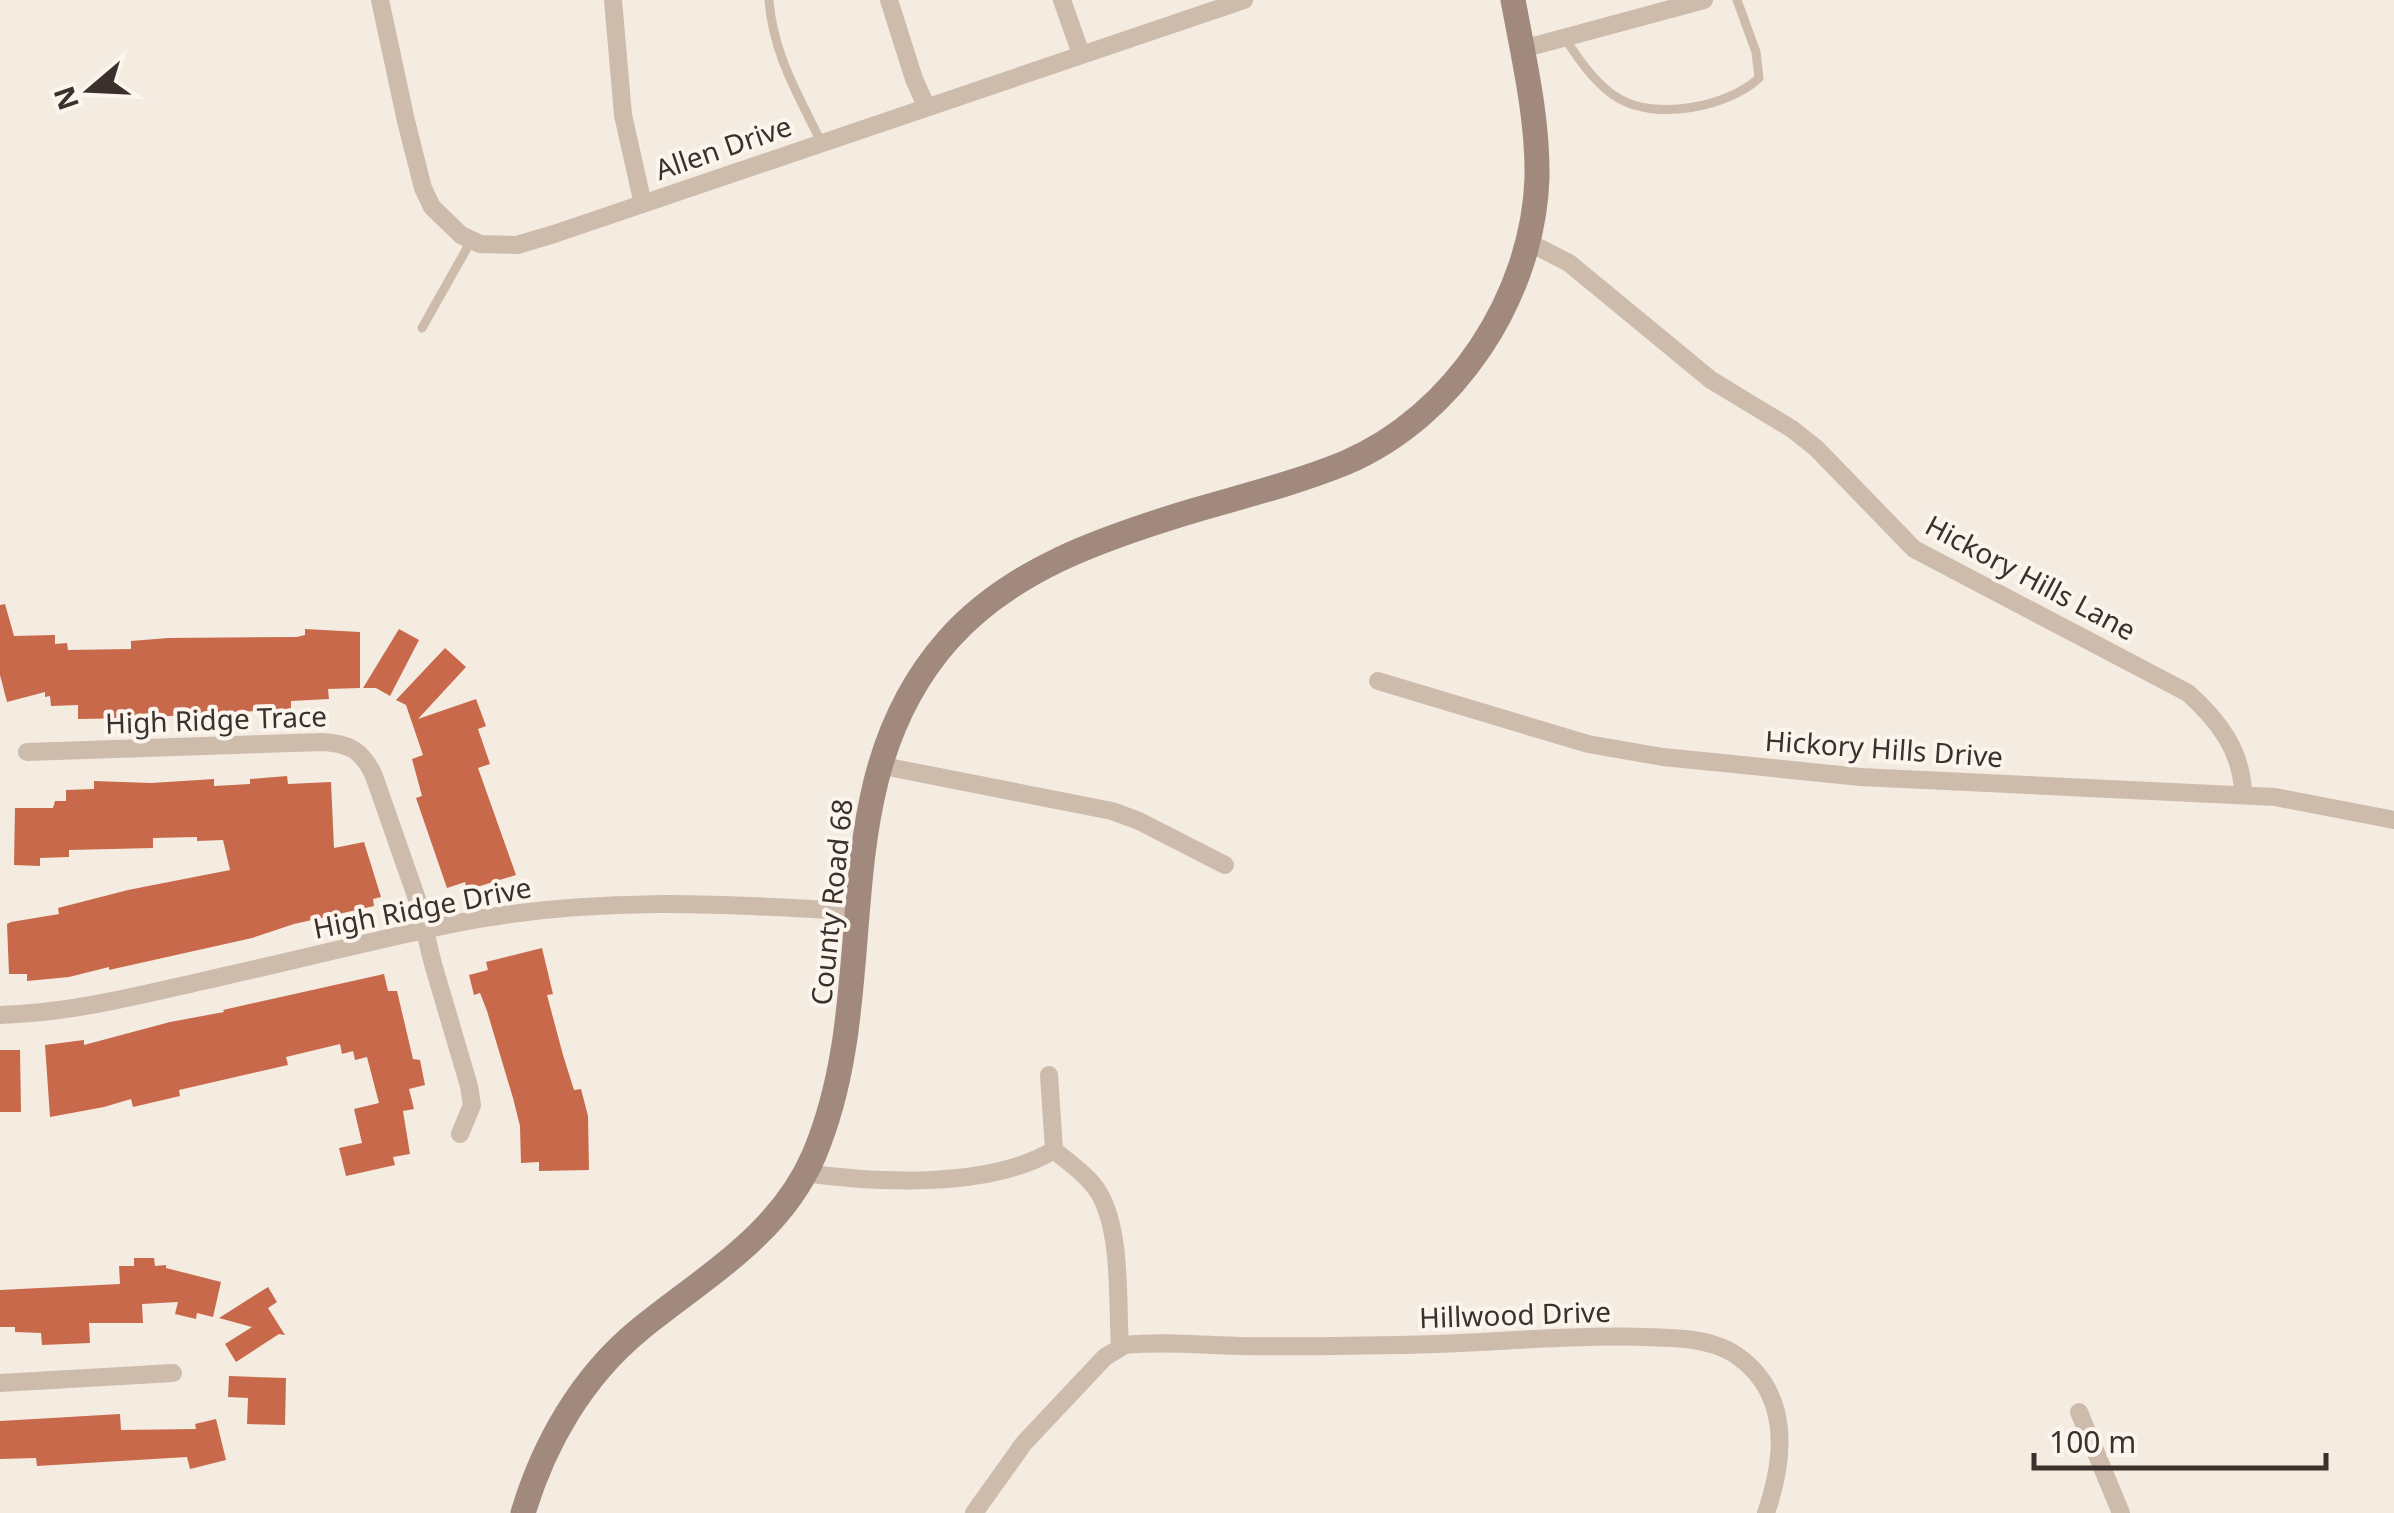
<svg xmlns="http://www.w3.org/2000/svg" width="2394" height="1513" font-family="'Noto Sans',sans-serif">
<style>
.building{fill:#c8694b}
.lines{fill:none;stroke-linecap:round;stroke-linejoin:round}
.lane{stroke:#cdbbac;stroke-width:9}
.street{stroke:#cdbbac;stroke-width:18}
.secondary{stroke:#a18a7d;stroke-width:25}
.labels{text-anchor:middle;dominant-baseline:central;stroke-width:8;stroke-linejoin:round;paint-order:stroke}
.street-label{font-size:28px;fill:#3b302b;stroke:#fbf5ee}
</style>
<rect width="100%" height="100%" fill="#f4ebe1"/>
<path class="building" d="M 5,604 L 14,636 L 55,635 L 55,644 L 67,643 L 68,650 L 131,649 L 131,641 L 168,638 L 297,637 L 305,635 L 305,629 L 360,632 L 360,688 L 328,689 L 329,699 L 291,701 L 291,709 L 136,718 L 78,719 L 78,705 L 51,706 L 50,696 L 45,697 L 45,692 L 7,702 L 0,675 L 0,605 Z
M 399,629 L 419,640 L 390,696 L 376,688 L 363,688 Z
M 445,648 L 466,667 L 418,719 L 476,699 L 486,726 L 478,729 L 490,764 L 478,768 L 516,875 L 467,890 L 465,882 L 447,888 L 416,798 L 422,796 L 412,759 L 423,755 L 406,705 L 396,700 Z
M 287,776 L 288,784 L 331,782 L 334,848 L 364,842 L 381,897 L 373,899 L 374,906 L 294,924 L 252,938 L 109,970 L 109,967 L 69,977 L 27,981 L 27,974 L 9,974 L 7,924 L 11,922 L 59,914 L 58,908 L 128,890 L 230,870 L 223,840 L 197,841 L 197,837 L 153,838 L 153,848 L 69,850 L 69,857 L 40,858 L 40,866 L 14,865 L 15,808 L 53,808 L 55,801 L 66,801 L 66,790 L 94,789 L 94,781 L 151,783 L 214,779 L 214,786 L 250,784 L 250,779 Z
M 542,948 L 553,994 L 547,995 L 563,1055 L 574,1090 L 581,1089 L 588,1116 L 589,1170 L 539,1171 L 539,1162 L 521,1163 L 520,1126 L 513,1098 L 487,1011 L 480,993 L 474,995 L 469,975 L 488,970 L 486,962 Z
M 384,974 L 388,991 L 397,991 L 413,1059 L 420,1060 L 425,1085 L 409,1089 L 414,1109 L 403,1111 L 410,1154 L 393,1157 L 395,1165 L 346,1176 L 339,1148 L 362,1143 L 354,1109 L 379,1103 L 367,1057 L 355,1060 L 353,1051 L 342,1054 L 340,1044 L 286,1057 L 288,1065 L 179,1090 L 180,1096 L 133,1107 L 131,1099 L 104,1107 L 50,1117 L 45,1045 L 84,1040 L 84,1045 L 170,1022 L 224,1012 L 223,1010 Z
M 0,1050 L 20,1050 L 21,1112 L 0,1112 Z
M 134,1258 L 154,1258 L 155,1266 L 166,1265 L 166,1268 L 221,1282 L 213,1317 L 197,1313 L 196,1319 L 175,1314 L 178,1302 L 142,1304 L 143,1323 L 89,1323 L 90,1343 L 42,1345 L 41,1333 L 15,1332 L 15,1327 L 0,1327 L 0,1290 L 120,1284 L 119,1266 L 134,1266 Z
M 268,1287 L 277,1302 L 268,1308 L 285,1335 L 279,1334 L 236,1362 L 225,1344 L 252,1327 L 219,1318 Z
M 229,1376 L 286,1378 L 285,1425 L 247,1424 L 248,1398 L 228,1397 Z
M 120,1414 L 121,1430 L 196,1429 L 195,1424 L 216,1419 L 226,1460 L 190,1469 L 187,1457 L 37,1466 L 36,1458 L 0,1459 L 0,1421 Z"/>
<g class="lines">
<path class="lane" d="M 769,0 C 773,54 798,94 821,142
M 1565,38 C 1578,59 1596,85 1618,98 C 1656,121 1728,107 1759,78 L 1756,52 L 1737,0
M 422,328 L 471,241"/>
<path class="street" d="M 380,0 L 406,121 L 423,188 L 432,207 L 461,235 L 480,244 L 517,245 L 554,234 L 1244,0
M 613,0 L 623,115 L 643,204
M 889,0 L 914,79 L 926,106
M 1062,0 L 1081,54
M 1522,49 L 1704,0
M 1528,242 L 1569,263 L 1711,380 L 1792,429 L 1816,448 L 1914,549 L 2188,693 C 2219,721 2242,751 2243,794
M 1378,681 L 1588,744 L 1663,757 L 1861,777 L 2275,797 L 2394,820
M 27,752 L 322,742 C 349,743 363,751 374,776 L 417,899 L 433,964 L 469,1086 L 472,1105 L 460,1134
M 878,765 L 1112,811 L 1139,821 L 1225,865
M 0,1015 C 67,1013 129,998 194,983 C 280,964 366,942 452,924 C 587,896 723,903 859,912
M 1049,1075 L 1054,1150
M 1054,1150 C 1069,1163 1089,1176 1099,1193 C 1122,1232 1117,1302 1120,1347
M 804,1173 C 877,1183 990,1189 1054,1150
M 0,1383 L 173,1373
M 2079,1412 L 2121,1513
M 974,1513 L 1024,1443 L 1105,1357 L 1125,1345 C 1162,1341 1202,1345 1239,1346 C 1292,1347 1345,1346 1398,1345 C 1494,1344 1590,1331 1686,1339 C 1703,1341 1721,1345 1736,1355 C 1791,1393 1785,1458 1766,1513"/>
<path class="secondary" d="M 523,1513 C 544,1443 582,1377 639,1330 C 704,1277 780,1235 814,1155 C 886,985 818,787 948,640 C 1011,569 1103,538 1192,511 C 1243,496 1296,483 1345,463 C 1455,416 1533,296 1537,178 C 1538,119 1524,59 1513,0"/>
</g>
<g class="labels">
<g class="street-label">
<text transform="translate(723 147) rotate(-19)">Allen Drive</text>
<text transform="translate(2031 577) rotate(28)">Hickory Hills Lane</text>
<text transform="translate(216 719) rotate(-2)">High Ridge Trace</text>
<text transform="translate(1884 748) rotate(4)">Hickory Hills Drive</text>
<text transform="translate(831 902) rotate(-84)">County Road 68</text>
<text transform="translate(422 907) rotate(-11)">High Ridge Drive</text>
<text transform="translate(1515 1314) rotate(-2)">Hillwood Drive</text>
</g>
</g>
<g transform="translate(90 90) rotate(251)" stroke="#fbf5ee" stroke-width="8" paint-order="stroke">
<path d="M0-8L18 38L0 25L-18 38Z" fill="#3b302b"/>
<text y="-15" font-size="28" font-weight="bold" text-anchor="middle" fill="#3b302b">N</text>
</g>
<path d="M2034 1453v15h292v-15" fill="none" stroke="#3b302b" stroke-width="5"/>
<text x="2049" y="1453" font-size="30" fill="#3b302b" stroke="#fbf5ee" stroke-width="8" paint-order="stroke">100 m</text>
</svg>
